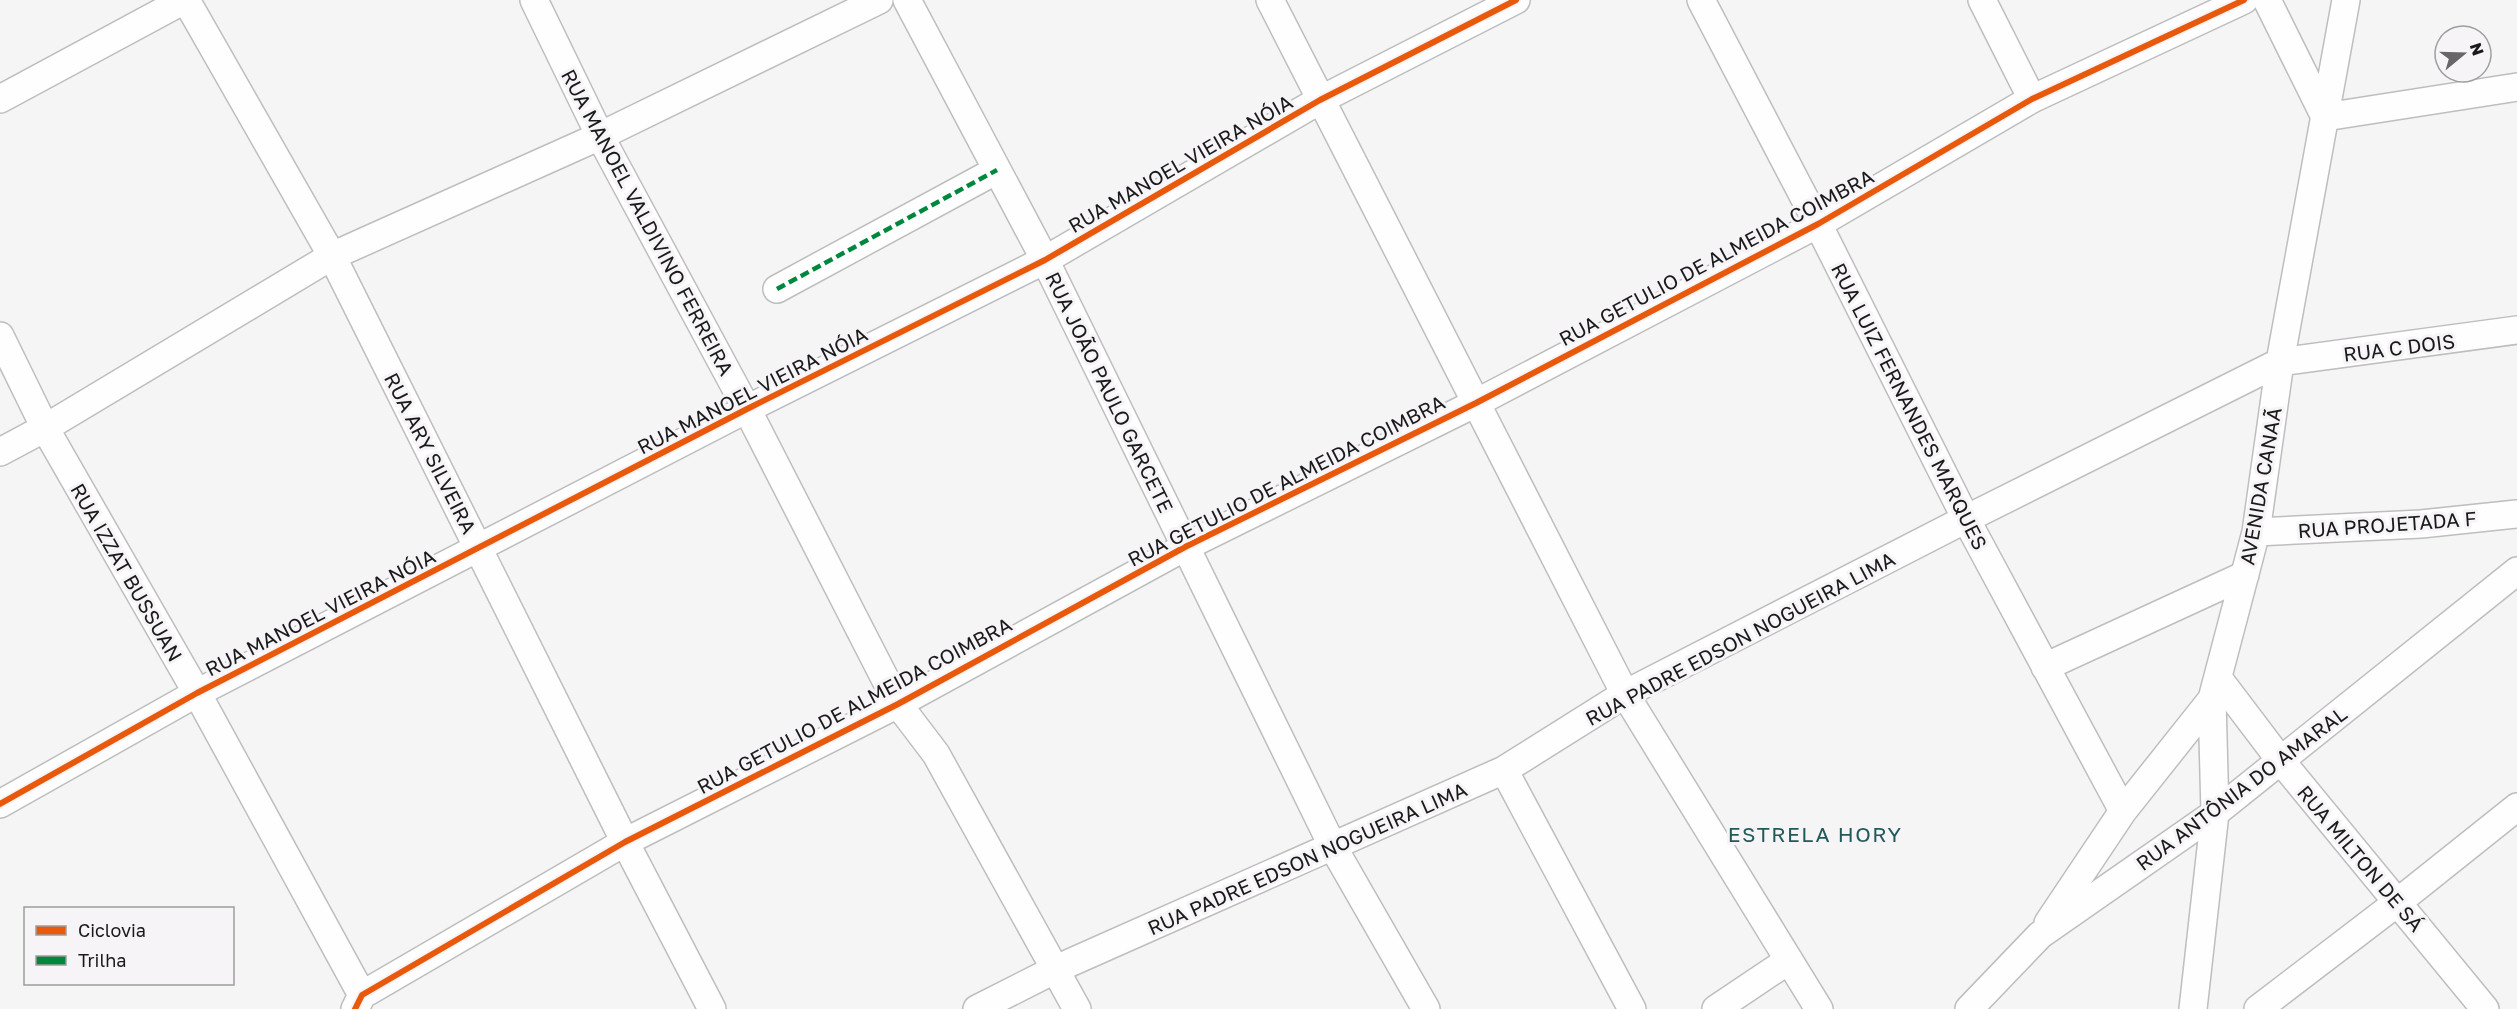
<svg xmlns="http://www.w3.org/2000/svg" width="2517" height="1009" font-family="'Golos Text',sans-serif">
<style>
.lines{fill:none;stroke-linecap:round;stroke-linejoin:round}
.minor-casing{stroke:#bebebe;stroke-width:30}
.minor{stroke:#fefefe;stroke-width:27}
.quiet{stroke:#00873e;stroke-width:4.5;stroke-dasharray:9 4.5;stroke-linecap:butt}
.cycleway-casing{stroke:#f6f4f7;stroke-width:10}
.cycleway{stroke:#e8590c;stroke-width:6}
.labels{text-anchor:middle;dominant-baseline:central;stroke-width:6;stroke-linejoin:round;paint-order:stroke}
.street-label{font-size:20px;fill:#1a1a1a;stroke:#f6f4f7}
.neighbourhood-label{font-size:21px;letter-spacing:1.5px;fill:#215b58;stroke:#f6f4f7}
</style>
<rect width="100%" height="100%" fill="#f6f5f6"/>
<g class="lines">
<g class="minor-casing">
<path id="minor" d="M 186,0 L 332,256 L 625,842 L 712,1009
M 534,0 L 600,136 L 747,409 L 898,704 L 936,754 L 1077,1009
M 907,0 L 1045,260 L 1333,847 L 1426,1009
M 1270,0 L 1625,694 L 1819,1009
M 1701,0 L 1818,224 L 1966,519 L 2123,811
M 1982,0 L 2032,99
M 2267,0 L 2325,117 L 2517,87
M 0,99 L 184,0
M 777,289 L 997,170
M 0,336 L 45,428 L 197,693 L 362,995
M 0,452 L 45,428 L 332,256 L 600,136 L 879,0
M 2256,532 L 2421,524 L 2517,514
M 2045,667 L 2245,575
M 2218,678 L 2281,761 L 2485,1009
M 1504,770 L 1632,1009
M 0,804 L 197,693 L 747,409 L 1045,260 L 1320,100 L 1516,0
M 2048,923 L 2123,811 L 2212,699
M 355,1009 L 362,995 L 625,842 L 898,704 L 1185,547 L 1476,403 L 1818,224 L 2032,99 L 2244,0
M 977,1009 L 1056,969 L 1504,770 L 1625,694 L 1966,519 L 2280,362 L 2517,330
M 1716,1009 L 1789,960
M 1969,1009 L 2040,935 L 2215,813 L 2517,571
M 2193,1009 L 2215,813 L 2212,699 L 2256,532 L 2280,362 L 2346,0
M 2258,1009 L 2398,902 L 2517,807"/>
</g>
<use href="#minor" class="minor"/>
<path class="quiet" d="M 777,289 L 997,170"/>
<g class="cycleway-casing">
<path id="cycleway" d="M 0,804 L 197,693 L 747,409 L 1045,260 L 1320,100 L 1516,0
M 355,1009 L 362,995 L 625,842 L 898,704 L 1185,547 L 1476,403 L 1818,224 L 2032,99 L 2244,0"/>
</g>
<use href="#cycleway" class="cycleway"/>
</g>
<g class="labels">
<g class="street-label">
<text transform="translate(1180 163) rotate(-30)">RUA MANOEL VIEIRA NÓIA</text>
<text transform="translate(648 222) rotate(62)">RUA MANOEL VALDIVINO FERREIRA</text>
<text transform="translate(1716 257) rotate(-28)">RUA GETULIO DE ALMEIDA COIMBRA</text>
<text transform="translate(2399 347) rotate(-7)">RUA C DOIS</text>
<text transform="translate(752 390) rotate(-27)">RUA MANOEL VIEIRA NÓIA</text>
<text transform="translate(1110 392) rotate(64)">RUA JOÃO PAULO GARCETE</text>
<text transform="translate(1910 406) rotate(63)">RUA LUIZ FERNANDES MARQUES</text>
<text transform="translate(431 453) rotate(63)">RUA ARY SILVEIRA</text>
<text transform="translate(1286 480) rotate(-27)">RUA GETULIO DE ALMEIDA COIMBRA</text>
<text transform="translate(2260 486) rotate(-80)">AVENIDA CANAÃ</text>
<text transform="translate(2387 524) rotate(-4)">RUA PROJETADA F</text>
<text transform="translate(127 572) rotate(60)">RUA IZZAT BUSSUAN</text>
<text transform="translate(320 612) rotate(-27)">RUA MANOEL VIEIRA NÓIA</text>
<text transform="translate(1740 638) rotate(-28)">RUA PADRE EDSON NOGUEIRA LIMA</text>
<text transform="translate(854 705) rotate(-28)">RUA GETULIO DE ALMEIDA COIMBRA</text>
<text transform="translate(2241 788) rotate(-37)">RUA ANTÔNIA DO AMARAL</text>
<text transform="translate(1307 858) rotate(-24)">RUA PADRE EDSON NOGUEIRA LIMA</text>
<text transform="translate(2361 858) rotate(50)">RUA MILTON DE SÁ</text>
</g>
<g class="neighbourhood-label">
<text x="1815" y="834">ESTRELA HORY</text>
</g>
</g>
<rect x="24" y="907" width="210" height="78" fill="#f6f4f7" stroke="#9e9d9f" stroke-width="1.5"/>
<rect x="36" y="926" width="30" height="9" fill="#e8590c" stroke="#9e9d9f" stroke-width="1.5"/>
<text x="78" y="937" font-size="18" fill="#1a1a1a">Ciclovia</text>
<rect x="36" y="956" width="30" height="9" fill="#00873e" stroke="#9e9d9f" stroke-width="1.5"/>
<text x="78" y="967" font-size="18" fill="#1a1a1a">Trilha</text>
<g transform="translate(2463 54) rotate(71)"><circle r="28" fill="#f6f4f7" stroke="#9e9d9f" stroke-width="1.5"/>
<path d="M0-4.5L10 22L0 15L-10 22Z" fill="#676767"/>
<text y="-9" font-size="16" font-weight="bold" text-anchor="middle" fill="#1a1a1a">N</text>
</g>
</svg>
